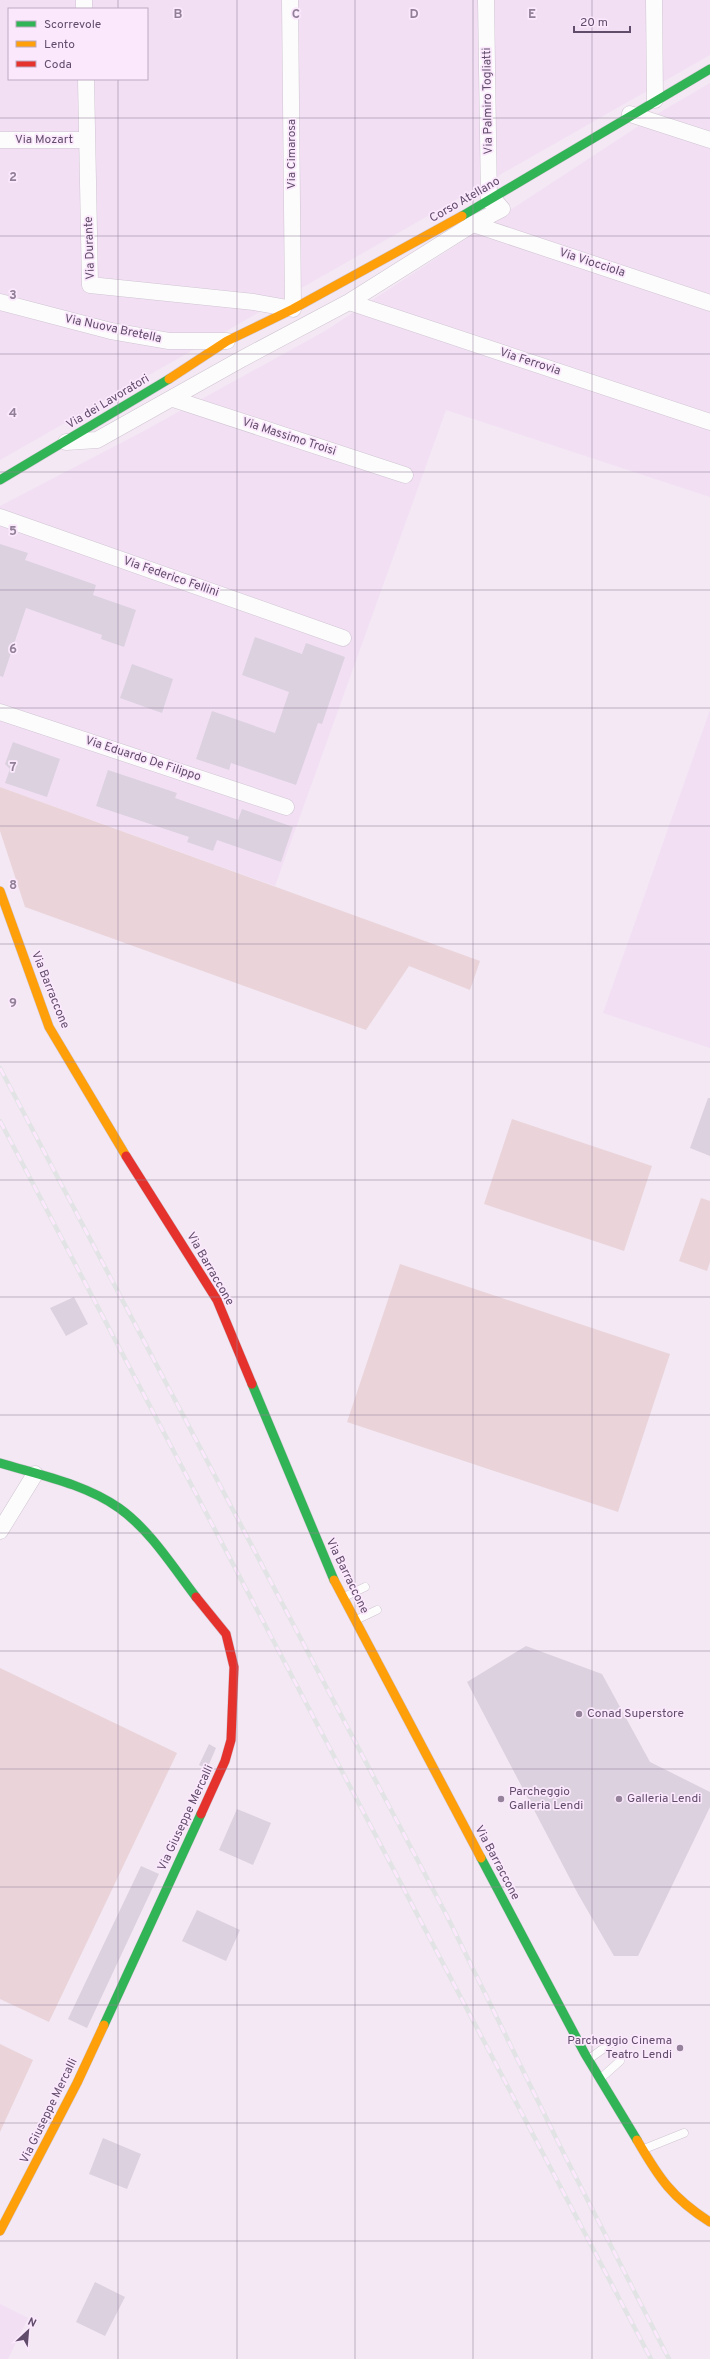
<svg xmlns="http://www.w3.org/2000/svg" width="710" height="2359" font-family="Overpass,sans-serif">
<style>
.residential{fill:#f2dff4;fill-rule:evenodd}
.green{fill:#ead4da}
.building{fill:#dcd1df}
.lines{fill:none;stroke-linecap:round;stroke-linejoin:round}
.lane-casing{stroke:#cfc5d1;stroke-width:9}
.street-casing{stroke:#cfc5d1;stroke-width:17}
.fast-casing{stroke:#d1c6d2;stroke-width:10}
.slow-casing{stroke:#d1c6d2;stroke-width:10}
.jam-casing{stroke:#d1c6d2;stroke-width:10}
.lane{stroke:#fdfcfd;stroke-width:8}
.street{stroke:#fdfcfd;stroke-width:16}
.fast{stroke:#30b455;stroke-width:9}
.slow{stroke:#ff9f0a;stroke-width:9}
.jam{stroke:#e5322d;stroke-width:9}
.rail-casing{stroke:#e1e3e4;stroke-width:4.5}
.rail{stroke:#fbe8fc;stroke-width:3;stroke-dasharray:9;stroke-linecap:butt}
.grid{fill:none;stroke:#928099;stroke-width:1;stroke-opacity:0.55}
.poi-dot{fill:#95839b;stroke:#fbe8fc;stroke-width:1.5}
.labels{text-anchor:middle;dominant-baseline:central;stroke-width:3.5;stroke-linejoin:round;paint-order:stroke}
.street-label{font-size:12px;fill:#624c6c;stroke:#fbe8fc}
.poi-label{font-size:12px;fill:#624c6c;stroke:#fbe8fc;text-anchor:start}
.grid-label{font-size:13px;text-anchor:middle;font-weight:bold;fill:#928099;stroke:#fbe8fc;stroke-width:3.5;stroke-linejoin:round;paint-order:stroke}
</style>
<rect width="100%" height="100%" fill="#f3e8f3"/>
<path class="residential" d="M 0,0 L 710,0 L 710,55 L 0,460 ZM 9,9 L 147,9 L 147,79 L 9,79 Z
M 710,83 L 710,497 L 446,410 L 275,886 L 0,787 L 0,506 L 142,432 L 325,331 L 657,114 Z
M 710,710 L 710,1048 L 603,1013 Z
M 0,2304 L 28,2318 L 8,2359 L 0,2359 Z"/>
<path class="green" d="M 0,787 L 480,961 L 470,990 L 409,966 L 366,1030 L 25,907 L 0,831 Z
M 512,1119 L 652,1166 L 624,1251 L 484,1204 Z
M 701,1198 L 710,1201 L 710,1262 L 707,1271 L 679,1261 Z
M 400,1264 L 670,1354 L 618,1512 L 347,1422 Z
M 0,1668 L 177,1753 L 49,2022 L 0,1999 Z
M 0,2044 L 33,2060 L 0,2132 Z"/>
<path class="building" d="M 0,544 L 28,553 L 25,560 L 96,585 L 93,595 L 136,610 L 124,647 L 101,639 L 102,635 L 26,608 L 3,677 L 0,676 Z
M 255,637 L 302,654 L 306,643 L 345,657 L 322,724 L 318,723 L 296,785 L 231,763 L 229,770 L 196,759 L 212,711 L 275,733 L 289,692 L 242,675 Z
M 132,664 L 173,679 L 162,713 L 120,698 Z
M 13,742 L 60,759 L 47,797 L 5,783 L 10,769 L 5,764 Z
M 108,770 L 177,793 L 175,798 L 238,820 L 242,809 L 293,827 L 281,862 L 217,840 L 213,851 L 187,842 L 189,837 L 96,806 Z
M 708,1098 L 710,1098 L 710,1156 L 690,1148 Z
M 74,1297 L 88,1324 L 66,1336 L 50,1308 Z
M 526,1646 L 602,1674 L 650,1762 L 710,1792 L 710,1807 L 638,1956 L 614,1956 L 578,1894 L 467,1682 Z
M 209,1744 L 216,1748 L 207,1769 L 199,1765 Z
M 237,1809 L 271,1823 L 253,1865 L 219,1850 Z
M 141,1866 L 159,1874 L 87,2028 L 68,2019 Z
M 197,1910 L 240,1930 L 226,1961 L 182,1941 Z
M 103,2138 L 141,2154 L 127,2189 L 89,2174 Z
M 95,2282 L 125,2297 L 105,2336 L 76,2322 Z"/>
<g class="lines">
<g class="lane-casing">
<path id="lane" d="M 346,1596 L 365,1587
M 358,1619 L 377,1610
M 589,2059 L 611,2043
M 601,2078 L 620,2061
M 644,2149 L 684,2133"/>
</g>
<g class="street-casing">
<path id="street" d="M 84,0 L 84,9
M 654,0 L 655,100
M 86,79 L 90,285 L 254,302 L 293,309 L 290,0
M 630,114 L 710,140
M 0,140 L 87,140
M 473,224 L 710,303
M 0,302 L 111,331 L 169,341 L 227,341
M 349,302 L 710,422
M 173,399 L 405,475
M 66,442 L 97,440 L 238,361 L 349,302 L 473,224 L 502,209 L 497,203 L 489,201 L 486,0
M 0,517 L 343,638
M 0,712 L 286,807
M 0,1531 L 35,1474"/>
</g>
<g class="fast-casing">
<path id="fast" d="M 462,216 L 710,69
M 0,480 L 169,379
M 252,1384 L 334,1580
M 0,1463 C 40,1475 85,1484 119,1508 C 150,1530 173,1567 196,1597
M 481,1858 L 585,2054 L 637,2140
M 104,2025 L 201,1814"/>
</g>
<g class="slow-casing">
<path id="slow" d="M 169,379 L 227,341 L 293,309 L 462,216
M 0,891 L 49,1027 L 126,1156
M 334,1580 L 481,1858
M 637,2140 C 659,2178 672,2198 710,2222
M 0,2231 L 77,2083 L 104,2025"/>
</g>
<g class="jam-casing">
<path id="jam" d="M 126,1156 L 217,1300 L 252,1384
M 196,1597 L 226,1634 L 234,1667 L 231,1740 L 225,1761 L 201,1814"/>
</g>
<use href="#lane" class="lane"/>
<use href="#street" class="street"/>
<use href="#fast" class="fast"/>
<use href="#slow" class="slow"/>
<use href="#jam" class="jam"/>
<g class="rail-casing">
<path id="rail" d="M 0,1068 L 447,1916 L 565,2156 L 669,2359
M 0,1121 L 651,2359"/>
</g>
<use href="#rail" class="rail"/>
</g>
<path class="grid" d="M 118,0 L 118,9M 237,0 L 237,2359M 355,0 L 355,2359M 473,0 L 473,2359M 592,0 L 592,2359M 118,79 L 118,2359M 0,118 L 710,118M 0,236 L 710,236M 0,354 L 710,354M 0,472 L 710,472M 0,590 L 710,590M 0,708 L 710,708M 0,826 L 710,826M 0,944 L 710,944M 0,1062 L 710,1062M 0,1180 L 710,1180M 0,1297 L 710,1297M 0,1415 L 710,1415M 0,1533 L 710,1533M 0,1651 L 710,1651M 0,1769 L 710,1769M 0,1887 L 710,1887M 0,2005 L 710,2005M 0,2123 L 710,2123M 0,2241 L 710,2241"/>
<g class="poi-dot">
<circle cx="579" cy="1714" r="4"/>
<circle cx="501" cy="1799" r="4"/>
<circle cx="619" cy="1799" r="4"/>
<circle cx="680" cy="2048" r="4"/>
</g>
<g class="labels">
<g class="street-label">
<text transform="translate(488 101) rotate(-91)">Via Palmiro Togliatti</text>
<text x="44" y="140">Via Mozart</text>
<text transform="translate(292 154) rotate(-90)">Via Cimarosa</text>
<text transform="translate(465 200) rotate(-30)">Corso Atellano</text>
<text transform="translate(90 248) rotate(-92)">Via Durante</text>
<text transform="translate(592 263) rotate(18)">Via Viocciola</text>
<text transform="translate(113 329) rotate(12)">Via Nuova Bretella</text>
<text transform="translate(530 362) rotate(18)">Via Ferrovia</text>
<text transform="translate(108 402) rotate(-31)">Via dei Lavoratori</text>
<text transform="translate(289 437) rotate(18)">Via Massimo Troisi</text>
<text transform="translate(171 577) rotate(19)">Via Federico Fellini</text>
<text transform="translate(143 759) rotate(18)">Via Eduardo De Filippo</text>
<text transform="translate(50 990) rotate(68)">Via Barraccone</text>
<text transform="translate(210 1269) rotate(60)">Via Barraccone</text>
<text transform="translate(347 1576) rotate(64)">Via Barraccone</text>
<text transform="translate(186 1818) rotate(-65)">Via Giuseppe Mercalli</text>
<text transform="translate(497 1863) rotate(62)">Via Barraccone</text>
<text transform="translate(49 2111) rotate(-64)">Via Giuseppe Mercalli</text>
</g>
<g class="poi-label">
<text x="587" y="1714">Conad Superstore</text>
<text x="509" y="1792">Parcheggio<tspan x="509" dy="14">Galleria Lendi</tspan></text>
<text x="627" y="1799">Galleria Lendi</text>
<text x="672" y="2041" text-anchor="end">Parcheggio Cinema<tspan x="672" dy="14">Teatro Lendi</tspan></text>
</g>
</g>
<g class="grid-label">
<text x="178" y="18">B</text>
<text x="296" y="18">C</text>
<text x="414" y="18">D</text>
<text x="532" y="18">E</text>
<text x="13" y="181">2</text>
<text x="13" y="299">3</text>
<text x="13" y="417">4</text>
<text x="13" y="535">5</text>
<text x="13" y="653">6</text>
<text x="13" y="771">7</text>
<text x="13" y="889">8</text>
<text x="13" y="1007">9</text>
</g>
<rect x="8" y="8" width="140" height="72" fill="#fbe8fc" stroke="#beaac2"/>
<rect x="16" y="21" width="20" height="6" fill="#30b455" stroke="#beaac2"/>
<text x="44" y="28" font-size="12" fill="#624c6c">Scorrevole</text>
<rect x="16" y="41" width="20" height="6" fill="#ff9f0a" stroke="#beaac2"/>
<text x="44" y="48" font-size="12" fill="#624c6c">Lento</text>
<rect x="16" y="61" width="20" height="6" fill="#e5322d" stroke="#beaac2"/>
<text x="44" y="68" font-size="12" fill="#624c6c">Coda</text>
<g transform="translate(28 2331) rotate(26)" stroke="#fbe8fc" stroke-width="3" paint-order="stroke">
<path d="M0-3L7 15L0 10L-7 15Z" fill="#624c6c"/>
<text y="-6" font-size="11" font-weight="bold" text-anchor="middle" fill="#624c6c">N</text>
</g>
<path d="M574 26v6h56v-6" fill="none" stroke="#624c6c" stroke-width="2"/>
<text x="580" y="26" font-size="12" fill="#624c6c" stroke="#fbe8fc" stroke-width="3" paint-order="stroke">20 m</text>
</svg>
